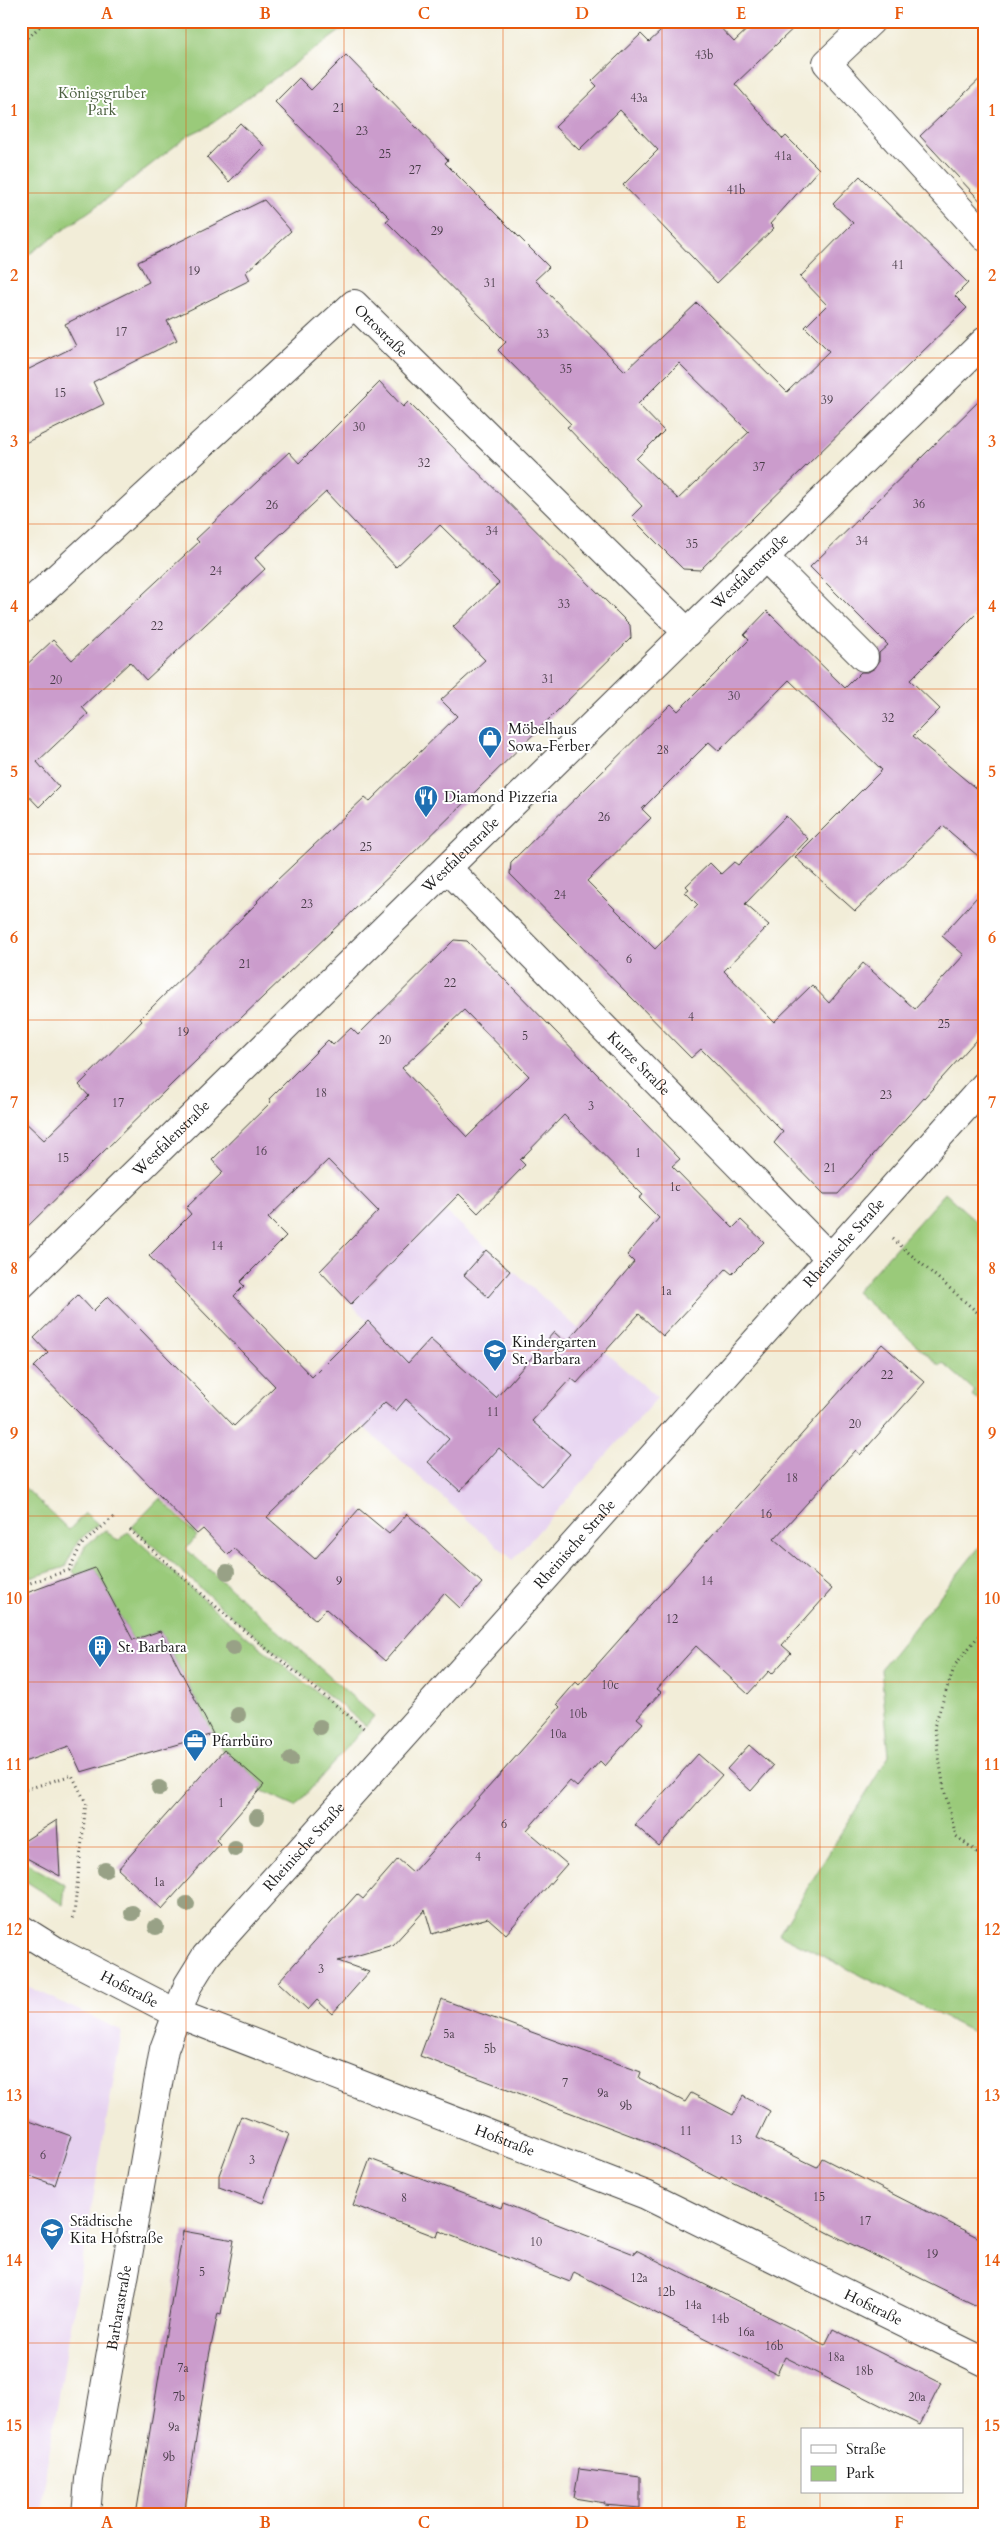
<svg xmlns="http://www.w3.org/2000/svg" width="1006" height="2536" font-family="Cardo,serif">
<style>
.built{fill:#e6d2f0}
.green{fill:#9aca7a;stroke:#5b734b}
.building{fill:#cb9ccc;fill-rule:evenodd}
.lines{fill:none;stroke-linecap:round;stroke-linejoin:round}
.minor-casing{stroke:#3c3b38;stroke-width:30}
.path{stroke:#3c3b38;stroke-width:3;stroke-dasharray:1 4;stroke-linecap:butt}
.minor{stroke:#fff;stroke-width:28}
.tree{fill:#98a186}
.grid{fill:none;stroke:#e8590c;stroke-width:1;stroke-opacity:0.55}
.labels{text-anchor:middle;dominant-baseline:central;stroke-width:4;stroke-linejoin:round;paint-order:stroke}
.number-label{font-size:12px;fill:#483c48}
.park-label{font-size:15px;fill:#4e6242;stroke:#fff}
.street-label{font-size:15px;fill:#1c1c1c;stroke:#fff}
.poi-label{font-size:15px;fill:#1c1c1c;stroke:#fff;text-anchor:start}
.neatline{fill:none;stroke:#e8590c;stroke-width:2}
.grid-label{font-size:16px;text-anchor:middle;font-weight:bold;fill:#e8590c}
</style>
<rect width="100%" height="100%" fill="#fff"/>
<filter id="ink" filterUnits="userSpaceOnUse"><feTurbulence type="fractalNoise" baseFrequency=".02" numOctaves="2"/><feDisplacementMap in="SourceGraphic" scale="10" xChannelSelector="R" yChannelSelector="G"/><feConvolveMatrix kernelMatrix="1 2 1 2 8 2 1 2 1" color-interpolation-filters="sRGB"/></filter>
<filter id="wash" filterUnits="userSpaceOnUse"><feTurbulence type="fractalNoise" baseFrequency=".0096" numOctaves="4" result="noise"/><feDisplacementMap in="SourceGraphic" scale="20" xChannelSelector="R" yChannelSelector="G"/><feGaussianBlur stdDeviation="1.12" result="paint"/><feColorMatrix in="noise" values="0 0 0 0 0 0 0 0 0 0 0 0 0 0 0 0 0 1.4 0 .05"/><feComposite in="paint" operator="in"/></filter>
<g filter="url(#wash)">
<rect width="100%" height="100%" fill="#f2edd8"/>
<path class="built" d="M 444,1210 L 657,1398 L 513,1560 L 334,1401 L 391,1345 L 351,1304 Z
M 21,1983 L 122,2031 L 46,2471 L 41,2515 L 21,2515 Z"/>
<path class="green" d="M 21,21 L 354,21 L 210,125 L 189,135 L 108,198 L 21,260 Z
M 945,1193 L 985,1229 L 985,1405 L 972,1395 L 975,1391 L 943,1363 L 940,1366 L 856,1292 Z
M 21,1484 L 69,1530 L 85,1513 L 98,1524 L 78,1541 L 65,1567 L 21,1581 Z
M 160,1498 L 197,1536 L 186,1549 L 374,1716 L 366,1726 L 235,1619 L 132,1527 Z
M 105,1530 L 118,1541 L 128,1532 L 230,1623 L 363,1729 L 296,1806 L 260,1790 L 264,1785 L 234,1758 L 229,1763 L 160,1631 L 133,1640 L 95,1568 L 76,1575 L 73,1571 L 85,1546 Z
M 985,1540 L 985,2038 L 779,1934 L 889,1756 L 881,1669 Z
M 21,1860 L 65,1885 L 63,1905 L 21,1878 Z"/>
<g id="blocks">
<path class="building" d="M 672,21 L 714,21 L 734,42 L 756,21 L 801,21 L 735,84 L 783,139 L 786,136 L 819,169 L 770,224 L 774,228 L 717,283 L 623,185 L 658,150 L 620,110 L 579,150 L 555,127 L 597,86 L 592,81 L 641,34 L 649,42 Z
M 346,55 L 448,160 L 445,163 L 549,267 L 535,280 L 625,371 L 697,303 L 787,392 L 829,351 L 805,327 L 827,305 L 800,277 L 853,223 L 833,204 L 860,176 L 968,283 L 955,296 L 967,308 L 700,570 L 683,569 L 631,517 L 642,506 L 567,427 L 571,424 L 498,350 L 506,342 L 386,221 L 390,218 L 275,102 L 299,78 L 311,90 ZM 679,363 L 749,432 L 678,499 L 636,459 L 664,431 L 638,404 Z
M 985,74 L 985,206 L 920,136 Z
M 240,123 L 264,146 L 229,182 L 207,157 Z
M 264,200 L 291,231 L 246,272 L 250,280 L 167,321 L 177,340 L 93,382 L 104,404 L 21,445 L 21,373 L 76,346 L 65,324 L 149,282 L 138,262 Z
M 380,382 L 403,407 L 408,402 L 630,625 L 631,638 L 398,868 L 174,1082 L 21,1233 L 21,1118 L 44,1140 L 89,1096 L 79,1085 L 142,1021 L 140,1019 L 258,902 L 257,901 L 276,881 L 365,797 L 370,801 L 457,716 L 441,700 L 485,660 L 453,627 L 499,583 L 440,525 L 396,567 L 326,492 L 255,558 L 265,569 L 146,680 L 130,662 L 82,707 L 88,714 L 37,762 L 59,787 L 39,807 L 21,788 L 21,670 L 53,640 L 72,660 L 199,542 L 196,539 L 289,452 L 299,463 Z
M 985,395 L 985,605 L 910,680 L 940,709 L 913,736 L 985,796 L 985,862 L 943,826 L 855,911 L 795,857 L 882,770 L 789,680 L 719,751 L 709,742 L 642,809 L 651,818 L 587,881 L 655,949 L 698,905 L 685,892 L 689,889 L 686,886 L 710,863 L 721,874 L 734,862 L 738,865 L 786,816 L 808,839 L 745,904 L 769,925 L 724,971 L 774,1022 L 812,985 L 829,1003 L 863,963 L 915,1009 L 964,955 L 942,936 L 985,888 L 985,1030 L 838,1194 L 824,1194 L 774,1143 L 783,1132 L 701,1049 L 691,1058 L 510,874 L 511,862 L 671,704 L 678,711 L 749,640 L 744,635 L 767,611 L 845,688 L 861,672 L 868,672 L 875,668 L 879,662 L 879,653 L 888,645 L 810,567 Z
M 454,940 L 467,941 L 680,1159 L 672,1166 L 733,1228 L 741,1220 L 764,1242 L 732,1274 L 726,1269 L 663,1336 L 639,1314 L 577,1383 L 571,1378 L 532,1421 L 570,1454 L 541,1486 L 499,1448 L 460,1491 L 428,1462 L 449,1439 L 406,1399 L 396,1411 L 385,1402 L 267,1517 L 315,1559 L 359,1509 L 389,1534 L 407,1514 L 482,1583 L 460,1608 L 444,1593 L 385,1661 L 326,1609 L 316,1620 L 234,1549 L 228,1555 L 203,1529 L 197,1534 L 34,1367 L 48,1353 L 34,1338 L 78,1295 L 93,1311 L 108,1296 L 234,1426 L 275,1386 L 149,1256 L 191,1214 L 186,1208 L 223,1172 L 212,1160 L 271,1102 L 269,1099 L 328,1040 L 333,1045 L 351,1028 L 358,1035 ZM 464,1010 L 529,1076 L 467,1137 L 402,1068 ZM 564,1115 L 643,1195 L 639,1198 L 659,1218 L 627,1255 L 634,1262 L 566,1343 L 554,1332 L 496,1398 L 430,1339 L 408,1363 L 368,1321 L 312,1377 L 234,1296 L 244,1286 L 240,1282 L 286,1236 L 268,1218 L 328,1160 L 378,1211 L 320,1271 L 351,1304 L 459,1194 L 478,1213 L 525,1165 L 520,1160 Z
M 486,1250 L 510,1271 L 488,1297 L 464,1275 Z
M 882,1344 L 925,1382 L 860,1455 L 856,1450 L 774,1539 L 832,1589 L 782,1645 L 791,1653 L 772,1674 L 769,1671 L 748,1694 L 696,1646 L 657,1689 L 661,1692 L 637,1718 L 643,1723 L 605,1766 L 600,1761 L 577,1787 L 570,1781 L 527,1830 L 567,1864 L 506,1934 L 488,1918 L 432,1934 L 425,1910 L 393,1945 L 338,1961 L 369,1972 L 332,2014 L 317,2000 L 308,2010 L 278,1982 L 357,1894 L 363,1899 L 398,1859 L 413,1872 L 560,1707 L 557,1704 L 576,1682 L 579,1685 Z
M 95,1568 L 133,1640 L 160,1631 L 213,1734 L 81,1772 L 69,1746 L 21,1763 L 21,1595 Z
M 749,1745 L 773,1766 L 751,1791 L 727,1769 Z
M 224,1750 L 264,1785 L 216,1840 L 220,1844 L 162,1909 L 118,1869 Z
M 698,1754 L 722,1775 L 659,1846 L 635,1825 Z
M 57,1820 L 60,1876 L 21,1855 L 21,1843 Z
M 441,1999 L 641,2072 L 639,2078 L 685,2102 L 691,2093 L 733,2115 L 743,2096 L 770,2111 L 757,2138 L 817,2167 L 822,2158 L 985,2241 L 985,2310 L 829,2233 L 744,2188 L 721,2177 L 720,2179 L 651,2143 L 420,2056 Z
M 241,2116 L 289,2134 L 263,2203 L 219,2187 L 219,2175 Z
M 21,2118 L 71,2136 L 55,2185 L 21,2173 Z
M 370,2159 L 501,2208 L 503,2203 L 634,2254 L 636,2250 L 825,2345 L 833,2329 L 941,2383 L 920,2425 L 785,2357 L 777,2374 L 574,2272 L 570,2282 L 439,2231 L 437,2237 L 353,2205 Z
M 183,2231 L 234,2240 L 221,2314 L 218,2313 L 209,2356 L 184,2515 L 136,2515 Z
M 579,2469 L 640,2477 L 640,2508 L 604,2505 L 605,2503 L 574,2498 Z"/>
</g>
</g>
<g filter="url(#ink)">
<use href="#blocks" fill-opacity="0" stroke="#3c3b38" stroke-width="1"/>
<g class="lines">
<g class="minor-casing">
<g id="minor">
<path d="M 871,21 L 827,63 L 985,237"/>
<path d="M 765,558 L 864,657"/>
<path id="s1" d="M 21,611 L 354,304 L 688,633"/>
<path id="s2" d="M 447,868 L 830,1258"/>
<path id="s3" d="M 21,1285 L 985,341"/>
<path id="s4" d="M 21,1929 L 56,1951 L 176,2013 L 646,2195 L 985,2362"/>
<path id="s5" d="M 86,2515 L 89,2479 L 164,2049 L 188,1985 L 206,1956 L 985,1085"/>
</g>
</g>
<path class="path" d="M 150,21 L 157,28 L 192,21
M 21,45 L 45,21
M 893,1239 L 985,1319
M 130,1530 L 229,1618 L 365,1729
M 21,1586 L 69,1570 L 81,1545 L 115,1516
M 985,1628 L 955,1665 L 934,1727 L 944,1789 L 956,1836 L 977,1852 L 985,1847
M 21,1791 L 72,1775 L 86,1803 L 74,1914 L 71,1921"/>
<use href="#minor" class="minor"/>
</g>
<g class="tree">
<circle cx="227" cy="1572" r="8"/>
<circle cx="233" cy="1648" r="8"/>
<circle cx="238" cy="1715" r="8"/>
<circle cx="320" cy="1727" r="8"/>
<circle cx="291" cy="1759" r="8"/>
<circle cx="159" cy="1788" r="8"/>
<circle cx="257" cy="1817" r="8"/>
<circle cx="235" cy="1849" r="8"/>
<circle cx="105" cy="1870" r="8"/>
<circle cx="187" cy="1904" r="8"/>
<circle cx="132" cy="1913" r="8"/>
<circle cx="156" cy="1927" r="8"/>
</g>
</g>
<path class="grid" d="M 186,21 L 186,2515M 344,21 L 344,2515M 503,21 L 503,2515M 662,21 L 662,2515M 820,21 L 820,2430M 21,193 L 985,193M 21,358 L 985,358M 21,524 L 985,524M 21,689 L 985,689M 21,854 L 985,854M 21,1020 L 985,1020M 21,1185 L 985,1185M 21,1351 L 985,1351M 21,1516 L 985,1516M 21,1682 L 985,1682M 21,1847 L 985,1847M 21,2012 L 985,2012M 21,2178 L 985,2178M 21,2343 L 985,2343M 820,2492 L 820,2515"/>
<defs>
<g id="shop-pin" transform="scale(1.25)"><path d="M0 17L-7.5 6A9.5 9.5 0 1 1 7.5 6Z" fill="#1f6fb2" stroke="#fff"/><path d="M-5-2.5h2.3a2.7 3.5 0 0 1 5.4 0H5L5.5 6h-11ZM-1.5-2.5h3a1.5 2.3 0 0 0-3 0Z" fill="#fff"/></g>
<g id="restaurant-pin" transform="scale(1.25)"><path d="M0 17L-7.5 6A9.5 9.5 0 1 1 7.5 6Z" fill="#1f6fb2" stroke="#fff"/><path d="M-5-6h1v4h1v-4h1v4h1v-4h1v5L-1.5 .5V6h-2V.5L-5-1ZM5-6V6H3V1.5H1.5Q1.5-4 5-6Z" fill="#fff"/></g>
<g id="school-pin" transform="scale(1.25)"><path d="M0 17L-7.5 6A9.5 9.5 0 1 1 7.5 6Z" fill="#1f6fb2" stroke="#fff"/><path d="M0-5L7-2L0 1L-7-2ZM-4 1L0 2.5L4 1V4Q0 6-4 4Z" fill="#fff"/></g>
<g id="building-pin" transform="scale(1.25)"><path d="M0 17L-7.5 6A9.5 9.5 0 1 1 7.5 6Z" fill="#1f6fb2" stroke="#fff"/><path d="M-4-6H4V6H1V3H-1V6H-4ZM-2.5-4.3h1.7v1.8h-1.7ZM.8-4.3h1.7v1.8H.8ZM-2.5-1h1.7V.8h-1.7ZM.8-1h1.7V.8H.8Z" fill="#fff"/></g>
<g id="office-pin" transform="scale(1.25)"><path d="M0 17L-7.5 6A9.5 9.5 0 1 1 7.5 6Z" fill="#1f6fb2" stroke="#fff"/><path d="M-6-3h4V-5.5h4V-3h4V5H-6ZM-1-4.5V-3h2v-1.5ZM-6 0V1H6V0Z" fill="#fff"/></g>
</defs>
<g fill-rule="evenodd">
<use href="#shop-pin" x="490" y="738"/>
<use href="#restaurant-pin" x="426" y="797"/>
<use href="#school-pin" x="495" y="1351"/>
<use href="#building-pin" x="100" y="1647"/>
<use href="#office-pin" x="195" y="1741"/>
<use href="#school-pin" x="52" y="2230"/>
</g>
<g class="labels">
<g class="number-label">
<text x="704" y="55">43b</text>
<text x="639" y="98">43a</text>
<text x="339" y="108">21</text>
<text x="362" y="131">23</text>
<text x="385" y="154">25</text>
<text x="783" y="156">41a</text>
<text x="415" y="170">27</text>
<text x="736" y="190">41b</text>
<text x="437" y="231">29</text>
<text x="898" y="265">41</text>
<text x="194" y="271">19</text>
<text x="490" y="283">31</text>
<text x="121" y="332">17</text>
<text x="543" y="334">33</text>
<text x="566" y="369">35</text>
<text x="60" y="393">15</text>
<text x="827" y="400">39</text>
<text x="359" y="427">30</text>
<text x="424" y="463">32</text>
<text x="759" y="467">37</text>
<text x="919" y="504">36</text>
<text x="272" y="505">26</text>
<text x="492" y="531">34</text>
<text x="862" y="541">34</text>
<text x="692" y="544">35</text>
<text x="216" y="571">24</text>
<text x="564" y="604">33</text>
<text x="157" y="626">22</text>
<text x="548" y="679">31</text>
<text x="56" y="680">20</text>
<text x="734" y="696">30</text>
<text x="888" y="718">32</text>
<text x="663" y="750">28</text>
<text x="604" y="817">26</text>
<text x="366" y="847">25</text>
<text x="560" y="895">24</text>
<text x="307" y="904">23</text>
<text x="629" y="959">6</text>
<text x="245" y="964">21</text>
<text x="450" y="983">22</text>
<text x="691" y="1017">4</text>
<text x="944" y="1024">25</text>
<text x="183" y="1032">19</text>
<text x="525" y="1036">5</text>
<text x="385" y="1040">20</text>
<text x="321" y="1093">18</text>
<text x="886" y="1095">23</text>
<text x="118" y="1103">17</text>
<text x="591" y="1106">3</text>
<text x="261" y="1151">16</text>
<text x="638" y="1153">1</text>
<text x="63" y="1158">15</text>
<text x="830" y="1168">21</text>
<text x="675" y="1187">1c</text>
<text x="217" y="1246">14</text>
<text x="666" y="1291">1a</text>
<text x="887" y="1375">22</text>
<text x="493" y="1412">11</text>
<text x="855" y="1424">20</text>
<text x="792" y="1478">18</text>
<text x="766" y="1514">16</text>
<text x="339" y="1581">9</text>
<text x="707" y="1581">14</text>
<text x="672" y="1619">12</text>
<text x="610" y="1685">10c</text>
<text x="578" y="1714">10b</text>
<text x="558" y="1734">10a</text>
<text x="221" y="1803">1</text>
<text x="504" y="1824">6</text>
<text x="478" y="1857">4</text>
<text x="159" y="1882">1a</text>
<text x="321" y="1969">3</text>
<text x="449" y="2034">5a</text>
<text x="490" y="2049">5b</text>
<text x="565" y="2083">7</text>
<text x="603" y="2093">9a</text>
<text x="626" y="2106">9b</text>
<text x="686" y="2131">11</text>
<text x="736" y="2140">13</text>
<text x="43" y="2155">6</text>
<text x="252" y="2160">3</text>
<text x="819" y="2197">15</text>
<text x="404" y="2198">8</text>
<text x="865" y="2221">17</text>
<text x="536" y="2242">10</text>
<text x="932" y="2254">19</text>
<text x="202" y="2272">5</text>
<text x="639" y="2278">12a</text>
<text x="666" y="2292">12b</text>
<text x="693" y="2305">14a</text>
<text x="720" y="2319">14b</text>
<text x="746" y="2332">16a</text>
<text x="774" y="2346">16b</text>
<text x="836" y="2357">18a</text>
<text x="183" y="2368">7a</text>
<text x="864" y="2371">18b</text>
<text x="179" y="2397">7b</text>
<text x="917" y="2397">20a</text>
<text x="174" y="2427">9a</text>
<text x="169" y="2457">9b</text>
</g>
<g class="park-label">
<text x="102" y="93">Königsgruber<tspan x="102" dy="17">Park</tspan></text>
</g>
<g class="street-label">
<text stroke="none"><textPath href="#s1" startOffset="491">Ottostraße</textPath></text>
<text stroke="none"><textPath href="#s3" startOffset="1020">Westfalenstraße</textPath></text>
<text stroke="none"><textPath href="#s3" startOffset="615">Westfalenstraße</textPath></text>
<text stroke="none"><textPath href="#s2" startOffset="274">Kurze Straße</textPath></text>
<text stroke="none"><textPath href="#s3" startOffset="210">Westfalenstraße</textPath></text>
<text stroke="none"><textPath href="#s5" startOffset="1532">Rheinische Straße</textPath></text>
<text stroke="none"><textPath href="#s5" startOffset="1128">Rheinische Straße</textPath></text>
<text stroke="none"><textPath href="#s5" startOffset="722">Rheinische Straße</textPath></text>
<text stroke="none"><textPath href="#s4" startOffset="124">Hofstraße</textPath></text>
<text stroke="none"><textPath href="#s4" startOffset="529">Hofstraße</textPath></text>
<text stroke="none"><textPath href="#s5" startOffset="210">Barbarastraße</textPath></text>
<text stroke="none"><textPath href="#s4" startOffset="934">Hofstraße</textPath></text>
</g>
<g class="poi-label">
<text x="508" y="729">Möbelhaus<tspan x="508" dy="17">Sowa-Ferber</tspan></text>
<text x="444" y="797">Diamond Pizzeria</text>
<text x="512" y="1342">Kindergarten<tspan x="512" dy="17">St. Barbara</tspan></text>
<text x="118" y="1647">St. Barbara</text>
<text x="212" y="1741">Pfarrbüro</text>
<text x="70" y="2221">Städtische<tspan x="70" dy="17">Kita Hofstraße</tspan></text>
</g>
</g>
<rect width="1006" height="2536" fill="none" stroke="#fff" stroke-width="55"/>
<rect x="801" y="2428" width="162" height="65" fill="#ffffff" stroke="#a4a4a4"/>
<rect x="811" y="2445" width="25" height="8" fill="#ffffff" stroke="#a4a4a4"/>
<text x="846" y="2454" font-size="15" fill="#1c1c1c">Straße</text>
<rect x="811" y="2466" width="25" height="15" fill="#9aca7a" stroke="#a4a4a4"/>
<text x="846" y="2478" font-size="15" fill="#1c1c1c">Park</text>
<rect x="28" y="28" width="950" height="2480" class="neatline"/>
<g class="grid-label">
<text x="107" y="19">A</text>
<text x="265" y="19">B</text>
<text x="424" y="19">C</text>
<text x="582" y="19">D</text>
<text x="741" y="19">E</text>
<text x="899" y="19">F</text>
<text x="14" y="116">1</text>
<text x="992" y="116">1</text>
<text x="14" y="281">2</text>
<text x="992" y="281">2</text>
<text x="14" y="447">3</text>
<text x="992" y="447">3</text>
<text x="14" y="612">4</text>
<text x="992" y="612">4</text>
<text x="14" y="777">5</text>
<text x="992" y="777">5</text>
<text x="14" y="943">6</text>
<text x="992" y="943">6</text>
<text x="14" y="1108">7</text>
<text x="992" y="1108">7</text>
<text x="14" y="1274">8</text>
<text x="992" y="1274">8</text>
<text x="14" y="1439">9</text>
<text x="992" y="1439">9</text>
<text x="14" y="1604">10</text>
<text x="992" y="1604">10</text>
<text x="14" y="1770">11</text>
<text x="992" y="1770">11</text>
<text x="14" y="1935">12</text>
<text x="992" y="1935">12</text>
<text x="14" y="2101">13</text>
<text x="992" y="2101">13</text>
<text x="14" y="2266">14</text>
<text x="992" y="2266">14</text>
<text x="14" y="2431">15</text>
<text x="992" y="2431">15</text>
<text x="107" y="2528">A</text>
<text x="265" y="2528">B</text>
<text x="424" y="2528">C</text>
<text x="582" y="2528">D</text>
<text x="741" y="2528">E</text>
<text x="899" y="2528">F</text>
</g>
</svg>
